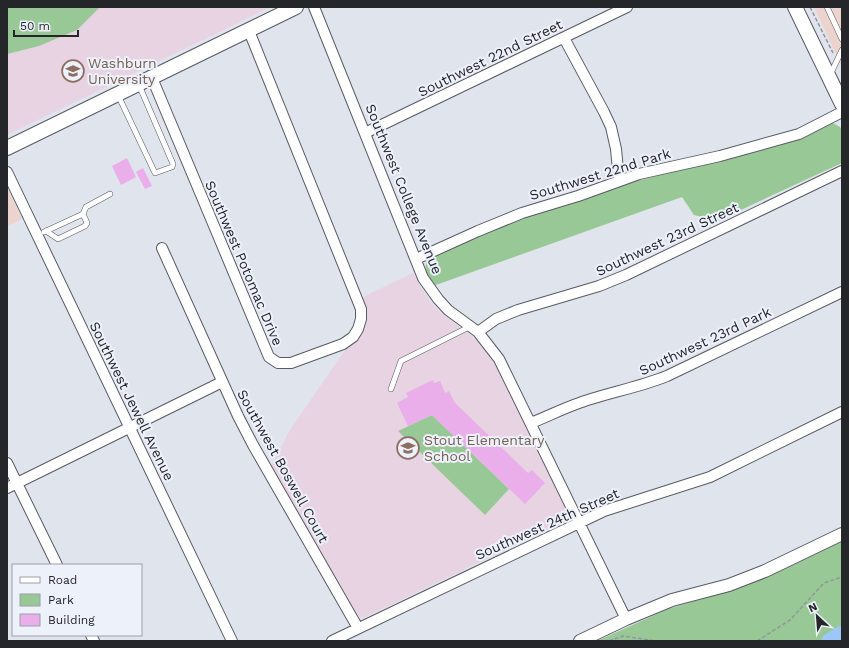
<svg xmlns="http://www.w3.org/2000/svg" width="849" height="648" font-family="'Work Sans',sans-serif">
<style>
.commercial{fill:#edd3ce}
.education{fill:#e7d3e1}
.green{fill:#98c896}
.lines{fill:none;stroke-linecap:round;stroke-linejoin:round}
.river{stroke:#9dc6f9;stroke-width:15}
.building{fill:#eaaeeb}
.service-casing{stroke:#585b63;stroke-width:6}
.minor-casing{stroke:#585b63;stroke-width:12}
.tertiary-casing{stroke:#585b63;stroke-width:14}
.secondary-casing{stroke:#585b63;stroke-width:16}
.path{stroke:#93969c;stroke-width:1.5;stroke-dasharray:4 2;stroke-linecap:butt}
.service{stroke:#fff;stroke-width:5}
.minor{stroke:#fff;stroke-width:10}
.tertiary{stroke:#fff;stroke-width:12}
.secondary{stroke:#fff;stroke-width:14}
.labels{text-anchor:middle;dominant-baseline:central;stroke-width:4;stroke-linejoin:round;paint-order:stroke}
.street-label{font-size:14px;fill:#242629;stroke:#edf1fa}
.education-label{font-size:14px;fill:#785e54;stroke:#edf1fa;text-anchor:start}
</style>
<rect width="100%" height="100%" fill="#e0e4ec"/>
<path class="commercial" d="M 814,7 L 842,7 L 842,67 Z
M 7,187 L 22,219 L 7,226 Z"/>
<path class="education" d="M 7,7 L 271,7 L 7,135 Z
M 413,273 L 425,294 L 432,304 L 441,313 L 474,338 L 486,352 L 497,367 L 566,510 L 568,517 L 565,521 L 363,618 L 359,616 L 356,612 L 271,466 L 290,430 L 345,350 L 360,332 L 361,298 Z"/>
<path class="green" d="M 7,7 L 100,7 L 77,30 L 39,46 L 7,54 Z
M 833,123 L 840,127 L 842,130 L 842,163 L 717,221 L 694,215 L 682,197 L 433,286 C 429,278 423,269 427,259 L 505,224 L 617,186 L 772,146 Z
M 432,415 L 509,489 L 485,515 L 398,431 Z
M 842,541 L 842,633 L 829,641 L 597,641 L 668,609 L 745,586 L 776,572 Z"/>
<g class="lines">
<path class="river" d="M 829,641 L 842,633"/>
</g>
<path class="building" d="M 127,158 L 136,177 L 121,185 L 112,166 Z
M 143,168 L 152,186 L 145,189 L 136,172 Z
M 433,380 L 434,383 L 440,381 L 445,393 L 449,391 L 455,403 L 528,473 L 532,470 L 545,483 L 525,504 L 432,415 L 408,426 L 397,403 L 408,397 L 406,393 Z"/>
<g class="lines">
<g class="service-casing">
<path id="service" d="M 827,7 L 842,39
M 830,75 L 842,50
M 118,95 L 155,173 L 172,167 L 173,164 L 139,85
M 46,231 L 58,239 L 85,226 L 87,223 L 83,214 L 86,207 L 110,194
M 44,232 L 83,214
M 391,389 L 401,361 L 471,326"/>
</g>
<g class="minor-casing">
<path id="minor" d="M 314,7 L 423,278 L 438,299 L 448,310 L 478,332 L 499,359 L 626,619
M 564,38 L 604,112 L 611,127 L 616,149 L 619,181
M 152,78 L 269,357 L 278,363 L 291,363 L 343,344 L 353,337 L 358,329 L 361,319 L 361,309 L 249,31
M 365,133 L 627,7
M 7,172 L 232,641
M 162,248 L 238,416 L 253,445 L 358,628
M 416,259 L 478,231 L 522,213 L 578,196 L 639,174 L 720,156 L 799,134 L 842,112
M 478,332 L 496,319 L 518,310 L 599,286 L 626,275 L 842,171
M 531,423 C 551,415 570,405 591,399 C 617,391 642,386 667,376 L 842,292
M 7,463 L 57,565
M 7,488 L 222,382
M 91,635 L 94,641
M 332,641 L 604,511 L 710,477 L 842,412"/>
</g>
<g class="tertiary-casing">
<path id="tertiary" d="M 580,641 L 626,619 L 672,600 L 729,585 L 765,571 L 842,534"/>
</g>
<g class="secondary-casing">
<path id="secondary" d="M 795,7 L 842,104
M 7,148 L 296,7"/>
</g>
<path class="path" d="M 810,7 L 833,53
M 609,641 L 623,636 L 656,641
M 757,641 L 790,620 L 824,583 L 842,577"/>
<use href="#service" class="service"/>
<use href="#minor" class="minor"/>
<use href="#tertiary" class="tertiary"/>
<use href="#secondary" class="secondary"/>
</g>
<defs>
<g id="university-ring" transform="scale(1.15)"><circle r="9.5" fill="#edf1fa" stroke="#8d6e63" stroke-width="1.5"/><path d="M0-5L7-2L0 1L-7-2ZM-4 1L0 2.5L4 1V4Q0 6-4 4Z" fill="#8d6e63"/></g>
<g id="school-ring" transform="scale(1.15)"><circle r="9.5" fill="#edf1fa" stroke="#8d6e63" stroke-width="1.5"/><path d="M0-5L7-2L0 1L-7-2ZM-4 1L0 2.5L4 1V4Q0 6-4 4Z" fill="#8d6e63"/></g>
</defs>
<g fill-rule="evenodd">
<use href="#university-ring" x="73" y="71"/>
<use href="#school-ring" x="408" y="448"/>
</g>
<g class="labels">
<g class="street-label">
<text transform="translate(490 58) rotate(-26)">Southwest 22nd Street</text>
<text transform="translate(600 174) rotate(-17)">Southwest 22nd Park</text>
<text transform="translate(404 189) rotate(68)">Southwest College Avenue</text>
<text transform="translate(667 239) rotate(-25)">Southwest 23rd Street</text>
<text transform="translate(244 263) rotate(67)">Southwest Potomac Drive</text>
<text transform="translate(705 341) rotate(-25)">Southwest 23rd Park</text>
<text transform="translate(132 401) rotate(64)">Southwest Jewell Avenue</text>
<text transform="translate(283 466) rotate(61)">Southwest Boswell Court</text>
<text transform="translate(547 524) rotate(-24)">Southwest 24th Street</text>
</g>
<g class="education-label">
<text x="88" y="63">Washburn<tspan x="88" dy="16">University</tspan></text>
<text x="424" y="440">Stout Elementary<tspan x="424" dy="16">School</tspan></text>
</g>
</g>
<rect width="849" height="648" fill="none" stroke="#242629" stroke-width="16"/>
<rect x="12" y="564" width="130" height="72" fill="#edf1fa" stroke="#9da0a6"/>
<rect x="20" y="577" width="20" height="6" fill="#ffffff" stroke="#9da0a6"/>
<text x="48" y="584" font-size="12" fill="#242629">Road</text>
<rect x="20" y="594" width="20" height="12" fill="#98c896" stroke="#9da0a6"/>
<text x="48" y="604" font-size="12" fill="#242629">Park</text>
<rect x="20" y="614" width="20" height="12" fill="#eaaeeb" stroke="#9da0a6"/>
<text x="48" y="624" font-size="12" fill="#242629">Building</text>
<g transform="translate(817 616) rotate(334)" stroke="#edf1fa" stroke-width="3" paint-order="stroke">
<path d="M0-3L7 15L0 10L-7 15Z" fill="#242629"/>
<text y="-6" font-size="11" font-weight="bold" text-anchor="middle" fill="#242629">N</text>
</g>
<path d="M14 30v6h64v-6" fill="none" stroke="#242629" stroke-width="2"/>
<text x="20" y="30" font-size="12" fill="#242629" stroke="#edf1fa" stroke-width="3" paint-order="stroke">50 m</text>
</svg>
